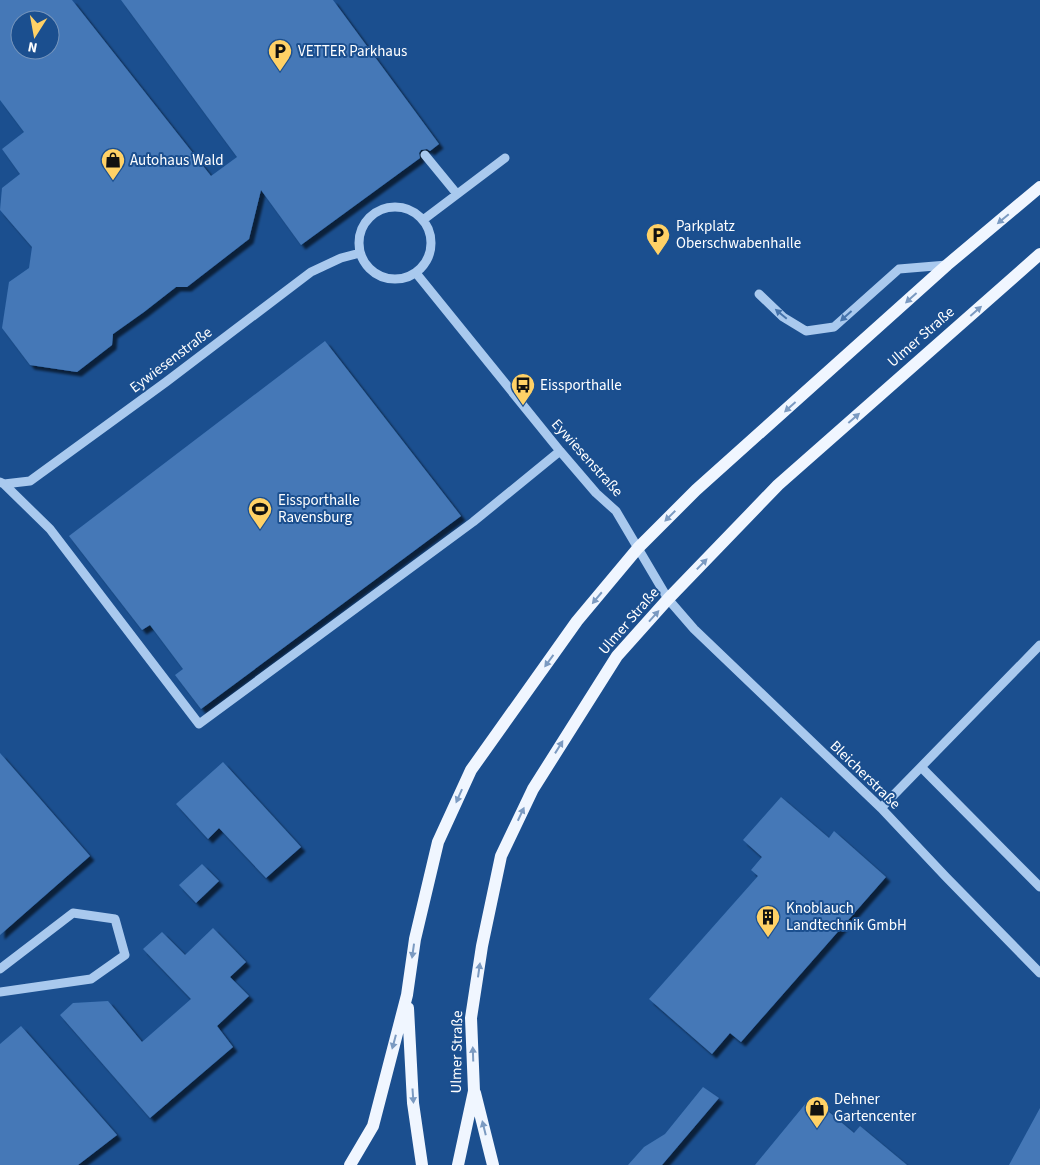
<svg xmlns="http://www.w3.org/2000/svg" width="1040" height="1165" font-family="'Source Sans 3',sans-serif">
<style>
.building{fill:#4478b7;fill-rule:evenodd;filter:url(#shadow)}
.lines{fill:none;stroke-linecap:round;stroke-linejoin:round}
.minor{stroke:#a9c9ee;stroke-width:9}
.major{stroke:#f0f6ff;stroke-width:12}
.oneway{fill:#7b9ac1}
.oneway2{fill:#4674ac}
.labels{text-anchor:middle;dominant-baseline:central;stroke-width:4;stroke-linejoin:round;paint-order:stroke}
.poi-label{font-size:15px;fill:#fff;stroke:#1b4f8f;text-anchor:start}
.street-label{font-size:15px;fill:#fff;stroke:#1b4f8f}
</style>
<defs>
<filter id="shadow"><feDropShadow dx="4.5" dy="4.5" stdDeviation="1" flood-color="#0009"/></filter>
</defs>
<rect width="100%" height="100%" fill="#1b4f8f"/>
<path class="building" d="M 0,0 L 72,0 L 211,176 L 237,157 L 121,0 L 333,0 L 439,144 L 430,151 L 427,149 L 421,150 L 419,153 L 420,158 L 301,245 L 261,190 L 249,239 L 187,287 L 176,287 L 144,312 L 113,334 L 112,345 L 77,372 L 30,365 L 2,328 L 9,282 L 29,268 L 32,247 L 0,210 L 2,188 L 20,174 L 2,149 L 24,132 L 0,100 ZM 20,20 L 50,20 L 50,50 L 20,50 Z
M 325,341 L 461,516 L 201,709 L 175,675 L 183,669 L 150,625 L 142,630 L 69,536 Z
M 0,753 L 90,856 L 0,935 Z
M 223,762 L 301,847 L 266,878 L 219,828 L 208,839 L 176,804 Z
M 781,797 L 829,838 L 834,831 L 886,877 L 741,1042 L 730,1033 L 712,1054 L 649,999 L 758,876 L 751,870 L 762,857 L 743,840 Z
M 202,864 L 219,881 L 196,903 L 179,885 Z
M 213,928 L 246,962 L 230,977 L 249,996 L 217,1026 L 233,1047 L 150,1118 L 60,1015 L 73,1003 L 108,1001 L 142,1042 L 191,999 L 143,949 L 162,932 L 185,955 Z
M 21,1026 L 117,1135 L 78,1165 L 0,1165 L 0,1044 Z
M 703,1087 L 719,1098 L 662,1165 L 628,1165 L 644,1147 L 665,1134 Z
M 811,1097 L 854,1133 L 860,1126 L 907,1165 L 755,1165 Z
M 1040,1108 L 1040,1165 L 1009,1165 Z"/>
<g class="lines">
<path class="minor" d="M 425,155 L 457,194
M359 243a36 36 0 1 1 72 0a36 36 0 1 1-72 0Z
M 423,220 L 505,158
M 416,273 L 560,451 L 596,493 L 616,511 L 668,599 L 694,629 L 881,808 L 946,877 L 1040,973
M 759,294 L 783,317 L 806,331 L 834,327 L 899,269 L 947,265
M 0,482 L 4,484 L 50,529 L 199,724 L 473,522 L 560,451
M 4,484 L 30,481 L 166,382 L 311,272 L 341,258 L 360,253
M 921,767 L 1040,887
M 881,808 L 1040,645
M 0,969 L 73,913 L 115,919 L 125,955 L 91,979 L 0,992"/>
<path class="major" d="M 408,1008 L 413,1103 L 422,1165
M 475,1093 L 493,1165
M 350,1165 L 373,1126 L 407,995 L 415,939 L 438,842 L 471,770 L 577,621 L 638,548 L 696,490 L 947,265 L 1040,187
M 458,1165 L 474,1091 L 471,1018 L 482,946 L 501,856 L 533,789 L 617,656 L 668,599 L 778,485 L 1040,254"/>
</g>
<defs><path id="oneway-solid" d="M-6-.8H1V-3.2L6.5 0L1 3.2V.8H-6Z" transform="scale(1.25)"/></defs>
<g class="oneway">
<use href="#oneway-solid" transform="translate(1003 219) rotate(140)"/>
<use href="#oneway-solid" transform="translate(911 298) rotate(138)"/>
<use href="#oneway-solid" transform="translate(976 311) rotate(-41)"/>
<use href="#oneway-solid" transform="translate(790 407) rotate(138)"/>
<use href="#oneway-solid" transform="translate(854 418) rotate(-41)"/>
<use href="#oneway-solid" transform="translate(670 516) rotate(135)"/>
<use href="#oneway-solid" transform="translate(702 564) rotate(-46)"/>
<use href="#oneway-solid" transform="translate(597 598) rotate(130)"/>
<use href="#oneway-solid" transform="translate(654 616) rotate(-48)"/>
<use href="#oneway-solid" transform="translate(549 661) rotate(126)"/>
<use href="#oneway-solid" transform="translate(559 747) rotate(-58)"/>
<use href="#oneway-solid" transform="translate(459 796) rotate(114)"/>
<use href="#oneway-solid" transform="translate(521 814) rotate(-65)"/>
<use href="#oneway-solid" transform="translate(413 951) rotate(98)"/>
<use href="#oneway-solid" transform="translate(479 970) rotate(-82)"/>
<use href="#oneway-solid" transform="translate(394 1042) rotate(105)"/>
<use href="#oneway-solid" transform="translate(473 1054) rotate(-92)"/>
<use href="#oneway-solid" transform="translate(413 1096) rotate(86)"/>
<use href="#oneway-solid" transform="translate(484 1128) rotate(-104)"/>
</g>
<g class="oneway2">
<use href="#oneway-solid" transform="translate(781 314) rotate(-140)"/>
<use href="#oneway-solid" transform="translate(846 316) rotate(138)"/>
</g>
<defs>
<g id="parking-pin" transform="scale(1.25)"><path d="M0 17L-7.5 6A9.5 9.5 0 1 1 7.5 6Z" fill="#ffd166" stroke="#1b4f8f"/><path d="M-3.5-5.5H1a3.5 3.5 0 0 1 0 7H-1V5.5H-3.5ZM-1-3.4V-.6H.8a1.4 1.4 0 0 0 0-2.8Z" fill="#111"/></g>
<g id="shop-pin" transform="scale(1.25)"><path d="M0 17L-7.5 6A9.5 9.5 0 1 1 7.5 6Z" fill="#ffd166" stroke="#1b4f8f"/><path d="M-5-2.5h2.3a2.7 3.5 0 0 1 5.4 0H5L5.5 6h-11ZM-1.5-2.5h3a1.5 2.3 0 0 0-3 0Z" fill="#111"/></g>
<g id="bus-pin" transform="scale(1.25)"><path d="M0 17L-7.5 6A9.5 9.5 0 1 1 7.5 6Z" fill="#ffd166" stroke="#1b4f8f"/><path d="M-5-6H5V4H4V6H2V4H-2V6H-4V4H-5ZM-3.5-4V0h7V-4ZM-3.5 1.2v1.5H-2V1.2ZM2 1.2v1.5H3.5V1.2Z" fill="#111"/></g>
<g id="stadium-pin" transform="scale(1.25)"><path d="M0 17L-7.5 6A9.5 9.5 0 1 1 7.5 6Z" fill="#ffd166" stroke="#1b4f8f"/><path d="M0-5a6.5 5 0 1 0 0 10a6.5 5 0 1 0 0-10ZM-3.5-1.8h7v3.6h-7Z" fill="#111"/></g>
<g id="building-pin" transform="scale(1.25)"><path d="M0 17L-7.5 6A9.5 9.5 0 1 1 7.5 6Z" fill="#ffd166" stroke="#1b4f8f"/><path d="M-4-6H4V6H1V3H-1V6H-4ZM-2.5-4.3h1.7v1.8h-1.7ZM.8-4.3h1.7v1.8H.8ZM-2.5-1h1.7V.8h-1.7ZM.8-1h1.7V.8H.8Z" fill="#111"/></g>
</defs>
<g fill-rule="evenodd">
<use href="#parking-pin" x="280" y="51"/>
<use href="#shop-pin" x="113" y="160"/>
<use href="#parking-pin" x="658" y="235"/>
<use href="#bus-pin" x="523" y="385"/>
<use href="#stadium-pin" x="260" y="509"/>
<use href="#building-pin" x="768" y="917"/>
<use href="#shop-pin" x="817" y="1108"/>
</g>
<g class="labels">
<g class="poi-label">
<text x="298" y="51">VETTER Parkhaus</text>
<text x="130" y="160">Autohaus Wald</text>
<text x="676" y="226">Parkplatz<tspan x="676" dy="17">Oberschwabenhalle</tspan></text>
<text x="540" y="385">Eissporthalle</text>
<text x="278" y="500">Eissporthalle<tspan x="278" dy="17">Ravensburg</tspan></text>
<text x="786" y="908">Knoblauch<tspan x="786" dy="17">Landtechnik GmbH</tspan></text>
<text x="834" y="1099">Dehner<tspan x="834" dy="17">Gartencenter</tspan></text>
</g>
<g class="street-label">
<text transform="translate(921 337) rotate(-41)">Ulmer Straße</text>
<text transform="translate(171 360) rotate(-37)">Eywiesenstraße</text>
<text transform="translate(587 458) rotate(48)">Eywiesenstraße</text>
<text transform="translate(629 621) rotate(-49)">Ulmer Straße</text>
<text transform="translate(865 775) rotate(44)">Bleicherstraße</text>
<text transform="translate(457 1052) rotate(-89)">Ulmer Straße</text>
</g>
</g>
<g transform="translate(35 35) rotate(191)"><circle r="24" fill="#1b4f8f" stroke="#7695bc"/>
<path d="M0-4L9 19L0 12L-9 19Z" fill="#ffd166"/>
<text y="-8" font-size="14" font-weight="bold" text-anchor="middle" fill="#ffffff">N</text>
</g>
</svg>
